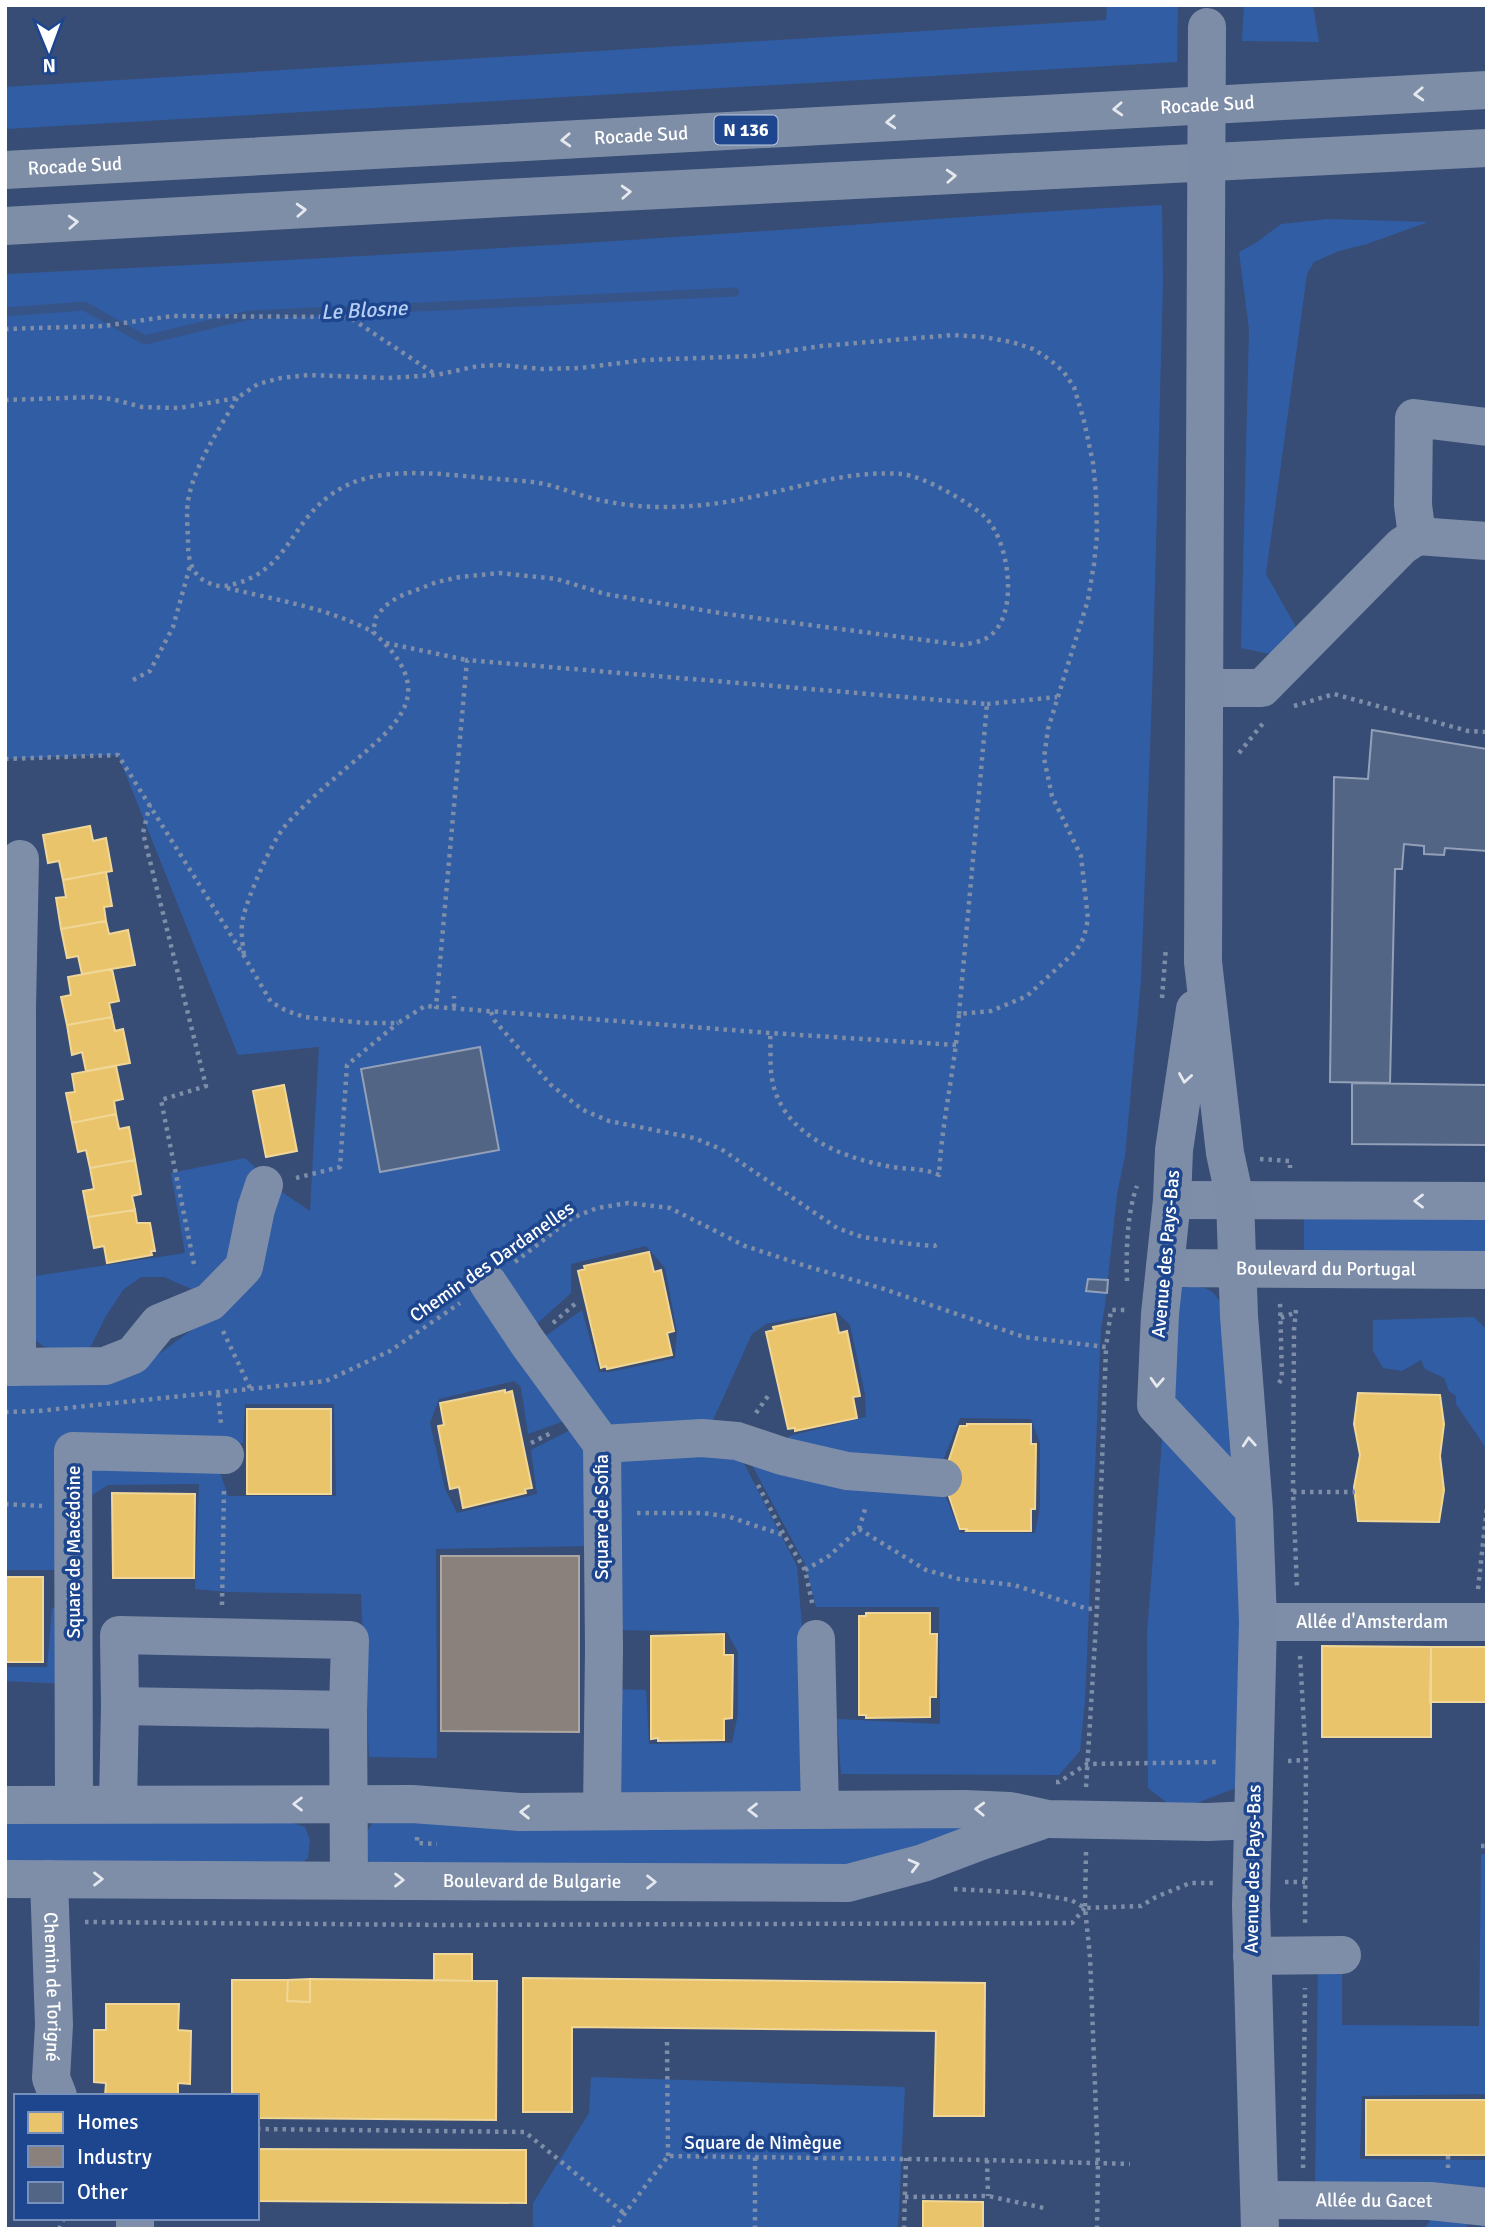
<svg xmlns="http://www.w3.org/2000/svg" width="1492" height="2234" font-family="Signika,sans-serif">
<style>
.green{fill:#315da5;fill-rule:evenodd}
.homes{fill:#e9c46a;stroke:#f0d697;stroke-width:2}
.industry{fill:#8a817c;stroke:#ada7a3;stroke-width:2}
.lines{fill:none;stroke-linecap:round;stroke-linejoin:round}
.stream{stroke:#375489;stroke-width:9}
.building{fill:#536585;stroke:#93a0b7;stroke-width:2}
.path{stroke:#7e8ea8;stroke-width:4.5;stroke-dasharray:3.5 5;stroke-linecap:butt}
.minor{stroke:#7e8ea8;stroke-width:38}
.major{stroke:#7e8da7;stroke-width:38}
.highway{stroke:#7f8ea7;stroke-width:38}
.major-bridge{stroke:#7e8da7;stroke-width:38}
.oneway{stroke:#e5e8ed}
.oneway2{stroke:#e5e8ee}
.labels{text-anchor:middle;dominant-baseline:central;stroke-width:7;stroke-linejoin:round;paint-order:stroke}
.shield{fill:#1d468f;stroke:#bbc8dd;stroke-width:2}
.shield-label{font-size:18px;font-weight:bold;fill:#fff}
.street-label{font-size:19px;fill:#fff;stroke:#1d468f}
.water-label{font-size:21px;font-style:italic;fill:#b7cff4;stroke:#1d468f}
</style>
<rect width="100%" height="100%" fill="#374d75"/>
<path class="green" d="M 1107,5 L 1178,5 L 1177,62 L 5,129 L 5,87 L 1106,20 Z
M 1244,5 L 1313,5 L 1319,42 L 1242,41 Z
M 1162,205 L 1163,282 L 1152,697 L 1141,980 L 1125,1156 L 1117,1194 L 1105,1306 L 1101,1328 L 1085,1702 L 1080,1751 L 1059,1775 L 841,1774 L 837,1719 L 940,1724 L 939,1607 L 816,1607 L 805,1564 L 744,1450 L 940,1482 L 960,1533 L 1035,1533 L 1040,1507 L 1040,1443 L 1031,1419 L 960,1418 L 938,1473 L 785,1448 L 789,1436 L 866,1417 L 865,1394 L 850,1325 L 836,1311 L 766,1324 L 752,1334 L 713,1420 L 737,1450 L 797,1566 L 809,1711 L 806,1799 L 615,1798 L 612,1689 L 646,1690 L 649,1744 L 732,1743 L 738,1714 L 738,1652 L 727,1632 L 616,1630 L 607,1454 L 540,1340 L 582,1310 L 599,1372 L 610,1372 L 675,1358 L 677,1332 L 665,1268 L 646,1246 L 571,1264 L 571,1293 L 529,1331 L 570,1419 L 528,1434 L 521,1387 L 514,1381 L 439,1399 L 430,1423 L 445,1489 L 457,1513 L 537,1494 L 531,1450 L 580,1425 L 591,1446 L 591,1546 L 436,1549 L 437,1758 L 369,1757 L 361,1594 L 227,1592 L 195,1589 L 199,1484 L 108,1485 L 66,1512 L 60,1570 L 5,1570 L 5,1374 L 136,1371 L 209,1317 L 194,1290 L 164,1277 L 141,1277 L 123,1290 L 106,1316 L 89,1350 C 56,1354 54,1356 28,1334 L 29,1277 L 185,1253 L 171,1173 L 245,1158 L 282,1192 L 310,1211 L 319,1047 L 238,1055 L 118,755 L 5,759 L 5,274 C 218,264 432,253 645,239 C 817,228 989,214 1162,205 ZM 245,1404 L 334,1404 L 336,1496 L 228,1496 L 216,1461 L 228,1443 L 243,1443 Z
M 1328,219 L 1428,222 L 1367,244 L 1339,251 L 1314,262 L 1307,274 L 1266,574 L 1302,638 L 1270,654 L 1241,648 L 1249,329 L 1239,252 L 1257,242 L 1281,224 Z
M 1304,1212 L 1487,1212 L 1487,1255 L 1304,1251 Z
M 1196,1286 C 1211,1289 1215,1292 1222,1306 L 1230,1408 L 1242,1637 L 1236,1788 L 1194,1804 L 1170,1805 L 1148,1788 L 1147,1633 L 1173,1299 L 1181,1288 Z
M 1474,1317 L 1487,1330 L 1486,1448 L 1456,1404 L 1456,1396 L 1449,1391 L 1444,1378 L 1425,1369 L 1421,1360 L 1402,1371 L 1383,1368 L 1373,1351 L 1373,1320 Z
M 52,1608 L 67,1608 L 66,1684 L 5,1681 L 5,1667 L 47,1667 Z
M 377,1816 L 991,1822 L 850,1870 L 372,1864 L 364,1856 L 364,1836 Z
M 5,1820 L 293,1823 L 305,1827 L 310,1840 L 308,1858 L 300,1864 L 5,1865 Z
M 1481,1854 L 1487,1854 L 1487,2094 L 1362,2096 L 1360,2159 L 1487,2160 L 1487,2229 L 1472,2222 L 1463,2229 L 1429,2229 L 1426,2227 L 1449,2185 L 1315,2189 L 1318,1967 L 1342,1967 L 1342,2025 L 1479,2026 Z
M 591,2077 L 905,2087 L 898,2229 L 533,2229 L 533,2203 L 589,2113 Z"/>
<path class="homes" d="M 90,826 L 93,841 L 106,838 L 112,871 L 63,880 L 59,861 L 48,863 L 43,835 Z
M 106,872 L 112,906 L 104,907 L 106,921 L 61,929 L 56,898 L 66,897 L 63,880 Z
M 106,921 L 109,934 L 128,930 L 135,965 L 82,974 L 78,956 L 67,958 L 61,929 Z
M 112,969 L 119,1001 L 109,1003 L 112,1017 L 67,1025 L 61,997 L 71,995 L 68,977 Z
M 112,1017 L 115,1031 L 123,1029 L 130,1063 L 86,1071 L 82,1052 L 72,1055 L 67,1025 Z
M 116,1066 L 123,1099 L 114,1101 L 116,1114 L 72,1123 L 66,1093 L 75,1092 L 72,1074 Z
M 284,1085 L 297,1151 L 266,1157 L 253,1091 Z
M 116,1114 L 119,1129 L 129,1127 L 135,1160 L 90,1168 L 86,1150 L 78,1152 L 72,1123 Z
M 135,1160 L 141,1194 L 132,1196 L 135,1210 L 88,1217 L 83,1191 L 94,1189 L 90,1168 Z
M 135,1210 L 137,1223 L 150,1223 L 155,1251 L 151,1251 L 152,1255 L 107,1263 L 104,1246 L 94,1248 L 88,1217 Z
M 649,1252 L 654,1272 L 661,1270 L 674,1331 L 667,1333 L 672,1355 L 607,1369 L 606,1366 L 601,1368 L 578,1271 L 585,1269 L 584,1266 Z
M 835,1314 L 839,1333 L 847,1331 L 860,1396 L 853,1397 L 857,1418 L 795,1431 L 795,1428 L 788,1429 L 766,1332 L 774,1330 L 773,1327 Z
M 505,1390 L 505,1393 L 512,1391 L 532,1488 L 525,1489 L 526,1493 L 463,1508 L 459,1487 L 450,1489 L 438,1426 L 444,1425 L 440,1403 Z
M 1358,1393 L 1440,1395 L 1444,1424 L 1440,1456 L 1444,1490 L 1439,1522 L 1358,1521 L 1354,1487 L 1360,1455 L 1354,1424 Z
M 247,1409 L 331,1409 L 331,1494 L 247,1494 Z
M 967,1424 L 1031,1424 L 1031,1444 L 1036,1444 L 1035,1509 L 1031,1509 L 1031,1531 L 966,1531 L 967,1529 L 960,1529 L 943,1478 L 960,1426 L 967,1426 Z
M 112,1493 L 195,1494 L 194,1578 L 113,1578 Z
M 5,1577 L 43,1577 L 43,1662 L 5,1662 Z
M 866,1613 L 930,1613 L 930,1634 L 937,1634 L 936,1697 L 930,1697 L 930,1717 L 866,1718 L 866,1715 L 859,1715 L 859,1616 L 866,1616 Z
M 724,1634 L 724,1655 L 733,1655 L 732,1718 L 724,1719 L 724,1740 L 658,1741 L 658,1738 L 651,1739 L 651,1636 Z
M 1322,1646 L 1431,1647 L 1431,1737 L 1322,1737 Z
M 1431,1647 L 1487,1647 L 1487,1702 L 1430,1702 Z
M 434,1954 L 472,1954 L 472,1981 L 434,1980 Z
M 523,1978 L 985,1983 L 984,2116 L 934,2116 L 936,2031 L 572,2027 L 572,2112 L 523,2112 Z
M 310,1979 L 310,2002 L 287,2001 L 288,1980 Z
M 310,1979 L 497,1981 L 496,2120 L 257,2118 L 257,2096 L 232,2096 L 232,1980 L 288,1980 L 287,2001 L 310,2002 Z
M 106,2004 L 179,2004 L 178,2030 L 191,2031 L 190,2084 L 178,2083 L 178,2096 L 105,2096 L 106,2083 L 94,2082 L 94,2030 L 106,2030 Z
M 1366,2100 L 1487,2100 L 1487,2155 L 1366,2155 Z
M 257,2149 L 526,2150 L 526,2203 L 257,2201 Z
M 923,2201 L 983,2202 L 983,2229 L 923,2229 Z"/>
<path class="industry" d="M 441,1556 L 579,1556 L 579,1732 L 441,1731 Z"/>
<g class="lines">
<path class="stream" d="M 5,312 L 84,306 L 145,340 L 249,315 L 735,292"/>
</g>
<path class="building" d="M 1372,730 L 1487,749 L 1487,851 L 1445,848 L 1444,855 L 1424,854 L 1424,846 L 1404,844 L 1402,869 L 1395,869 L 1390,1083 L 1330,1082 L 1334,777 L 1368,779 Z
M 480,1047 L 499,1150 L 380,1172 L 361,1069 Z
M 1352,1083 L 1487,1085 L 1487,1145 L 1352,1144 Z
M 1088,1279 L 1108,1280 L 1107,1293 L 1086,1291 Z"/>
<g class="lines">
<path class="path" d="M 5,329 L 103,326 L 172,316 L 349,317 L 435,374
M 237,398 C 219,430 194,465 188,501 C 186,515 188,530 188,544 C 188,560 192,576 209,583 C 219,588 228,586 238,583 C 287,568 291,525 328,497 C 345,484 361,478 383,475 C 421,470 459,476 497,479 C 513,480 529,481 545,484 C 561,488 576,494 591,498 C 615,504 639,507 663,507 C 691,507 719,504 747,498 C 798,488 848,470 901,474 C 922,475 971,503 986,518 C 1009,542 1019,612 991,635 C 983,642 972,643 962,645 L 726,614 L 605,594 L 557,579 L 499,573 L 460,577 L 437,582 L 398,597 L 385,606 L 376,617 L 373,632 C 437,690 404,720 351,764 C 328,784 305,803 285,826 C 271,843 248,896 243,918 C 240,930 243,944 244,956
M 5,400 L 93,397 L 112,399 L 142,407 L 179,408 L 237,398 L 258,384 L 281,378 L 308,375 L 388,378 L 436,375 L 478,366 L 501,365 L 542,369 L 580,368 L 644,360 L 754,356 L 821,346 L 953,335 L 983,337 L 1012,342 L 1033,349 L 1049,359 L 1063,371 L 1074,387 L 1084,421 L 1093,463 L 1096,493 L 1097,536 L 1094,564 L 1088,600 L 1048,729 L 1044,758 L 1052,796 L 1081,856 L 1088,919 L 1084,937 L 1076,951 L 1027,996 L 991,1011 L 959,1014 C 955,1068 942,1120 939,1175 C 922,1167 904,1170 887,1166 C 836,1156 776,1131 771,1071 C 770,1059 771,1046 770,1033
M 227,588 C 276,600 329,608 373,632
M 386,643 L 467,660
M 133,680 L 150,671 L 173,627 L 190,566
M 987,704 L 1057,697
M 1294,706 L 1334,694 L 1468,731 L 1487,732
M 1239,753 L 1264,722
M 5,759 L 118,755 L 244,956 L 271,1002 L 285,1010 L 304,1017 L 365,1023 L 398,1023 L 425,1006 L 436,1007
M 150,804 L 143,833 L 206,1086 L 161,1100 L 195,1269
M 1162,998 L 1166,947
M 454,1007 L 454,996
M 491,1012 L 494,1020 L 551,1085 L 583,1110 L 609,1121 L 694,1138 L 721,1149 L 837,1228 L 862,1237 L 911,1244 L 934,1246 L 939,1244
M 956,1045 L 770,1033 L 436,1007 L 467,660 L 987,704 L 959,1014
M 1260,1159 L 1290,1161 L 1290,1168
M 296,1178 L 340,1167 L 347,1065 L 398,1023
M 515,1262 L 572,1218 L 597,1208 L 628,1203 L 670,1208 L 745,1246 L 806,1266 L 884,1289 L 1024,1337 L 1106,1347 L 1111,1310 L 1125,1310
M 1127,1281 C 1126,1252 1127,1212 1137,1186
M 1296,1310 L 1294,1330 L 1293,1492 L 1297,1588
M 1281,1318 L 1296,1312
M 553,1323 L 576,1303
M 223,1331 L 251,1390
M 1279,1383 L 1282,1378 L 1280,1301
M 218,1394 L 221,1423
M 5,1412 L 38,1411 L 326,1381 L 390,1351 L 460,1303
M 756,1413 L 768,1396
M 531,1443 L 553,1432
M 758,1485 L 784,1535 L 805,1570 L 813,1607
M 1293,1492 L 1355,1492
M 5,1504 L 42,1506
M 637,1513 L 704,1513 L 730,1517 L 783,1535
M 859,1529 L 866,1506
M 805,1570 L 829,1556 L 859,1529 L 926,1570 L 959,1579 L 1014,1585 L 1088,1609 L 1097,1608
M 1478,1589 L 1487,1506
M 222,1605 L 224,1488
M 1300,1656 L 1306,1760 L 1305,1923
M 1288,1761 L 1306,1760
M 1056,1782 L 1059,1782 L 1087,1764 L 1220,1762
M 1086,1787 L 1097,1608 L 1106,1347
M 417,1837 L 417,1843 L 437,1844
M 1481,1846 L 1487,1846
M 1086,1852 L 1085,1908 L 1090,1957 L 1098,2163 L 1097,2229
M 1285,1882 L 1305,1882
M 954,1889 L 1028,1893 L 1071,1900 L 1085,1908 L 1141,1906 L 1156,1897 L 1190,1883 L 1217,1883
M 85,1922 L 442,1925 L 1072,1923 L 1085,1908
M 667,2042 L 668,2156
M 257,2129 L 525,2132 L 625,2214
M 987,2160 L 988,2196
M 1303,2168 L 1305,1988
M 1448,2168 L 1448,2155
M 905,2197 L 988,2196 L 1044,2208
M 59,2229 L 64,2218
M 613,2229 L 668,2156 L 987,2160 L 1130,2164
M 755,2229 L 755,2157
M 904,2229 L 906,2158"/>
<g class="minor">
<path d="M 1417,536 L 1487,541"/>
<path d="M 1205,688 L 1262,688 L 1402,546 L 1417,536 L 1413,505 L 1414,418 L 1487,427"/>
<path d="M 5,1007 L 17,1007 L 17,1367"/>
<path d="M 17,1007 L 20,859"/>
<path d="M 1172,1200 L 1487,1201"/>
<path id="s1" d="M 1165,1268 L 1487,1270"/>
<path d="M 488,1283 L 528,1343 L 602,1444"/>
<path d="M 5,1367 L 105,1366 L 133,1355 L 159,1323 L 210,1302 L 244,1267 L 256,1209 L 264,1185"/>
<path id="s2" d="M 1258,1622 L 1487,1622"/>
<path d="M 816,1639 L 820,1810"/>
<path d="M 120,1706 L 348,1710 L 349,1880"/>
<path d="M 118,1804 L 120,1706 L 119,1635 L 350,1640 L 348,1710"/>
<path d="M 5,1805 L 412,1804 L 520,1812 L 965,1809 L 1010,1811 L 1048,1819 L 1208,1822 L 1252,1820"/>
<path d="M 74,1805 L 73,1451 L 225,1455"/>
<path d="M 602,1811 L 604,1649 L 602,1444 L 702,1438 L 737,1441 L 782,1456 L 847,1471 L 943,1478"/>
<path id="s3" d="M 5,1879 L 848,1883 L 923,1863 L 981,1841 L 1040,1821"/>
<path id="s4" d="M 49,1879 L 54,2025 L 51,2078 L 58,2096"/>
<path d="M 1252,1956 L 1342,1955"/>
<path id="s5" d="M 1260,2200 L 1430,2201 L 1487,2207"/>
<path d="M 135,2229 L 135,2218"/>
</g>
<path class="major" d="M 1206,233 L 1203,962 L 1225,1153 L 1235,1199 L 1239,1316 L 1254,1510 L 1258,1622 L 1251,1906 L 1260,2229
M 1195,1009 L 1174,1150 L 1172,1200 L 1160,1314 L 1156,1405 L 1254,1510"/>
<g class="highway">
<path id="s6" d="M 5,170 L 1487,90"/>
<path d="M 5,226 L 503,198 L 1487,148"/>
</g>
<path class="major-bridge" d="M 1206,233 L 1207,27"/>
</g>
<defs><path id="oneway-chevron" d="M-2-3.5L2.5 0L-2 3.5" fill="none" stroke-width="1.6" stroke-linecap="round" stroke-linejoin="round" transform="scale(1.75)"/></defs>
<g class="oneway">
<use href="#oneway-chevron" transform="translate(1419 94) rotate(177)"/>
<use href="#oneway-chevron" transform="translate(1118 109) rotate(177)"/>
<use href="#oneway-chevron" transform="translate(891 122) rotate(177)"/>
<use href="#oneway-chevron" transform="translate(566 140) rotate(177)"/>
<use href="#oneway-chevron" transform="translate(951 176) rotate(-3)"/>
<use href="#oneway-chevron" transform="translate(626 192) rotate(-3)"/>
<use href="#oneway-chevron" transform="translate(301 210) rotate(-3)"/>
<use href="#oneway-chevron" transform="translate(73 222) rotate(-3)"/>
<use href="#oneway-chevron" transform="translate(1185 1078) rotate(99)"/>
<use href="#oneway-chevron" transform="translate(1157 1382) rotate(93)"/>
<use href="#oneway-chevron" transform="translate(1249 1442) rotate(-94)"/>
</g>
<g class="oneway2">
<use href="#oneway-chevron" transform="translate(1419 1201) rotate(-180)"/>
<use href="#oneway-chevron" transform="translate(298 1804) rotate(180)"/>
<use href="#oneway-chevron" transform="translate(980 1809) rotate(-178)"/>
<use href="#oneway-chevron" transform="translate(753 1810) rotate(180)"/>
<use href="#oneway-chevron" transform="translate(525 1812) rotate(-179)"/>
<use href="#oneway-chevron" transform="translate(914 1865) rotate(-15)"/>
<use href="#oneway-chevron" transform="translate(98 1879)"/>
<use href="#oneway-chevron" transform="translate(399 1880)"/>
<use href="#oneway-chevron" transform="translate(651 1882)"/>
</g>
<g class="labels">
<rect class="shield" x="714.5" y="115.5" width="63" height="29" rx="5"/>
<g class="shield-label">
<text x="746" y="130">N 136</text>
</g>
<g class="street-label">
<text stroke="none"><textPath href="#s6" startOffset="1204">Rocade Sud</textPath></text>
<text stroke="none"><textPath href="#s6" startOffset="637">Rocade Sud</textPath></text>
<text stroke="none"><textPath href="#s6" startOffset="70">Rocade Sud</textPath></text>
<text transform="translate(1166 1254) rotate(-85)">Avenue des Pays-Bas</text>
<text transform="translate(492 1262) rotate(-35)">Chemin des Dardanelles</text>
<text stroke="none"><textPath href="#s1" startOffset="161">Boulevard du Portugal</textPath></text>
<text transform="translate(602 1517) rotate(-90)">Square de Sofia</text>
<text transform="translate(74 1552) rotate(-90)">Square de Macédoine</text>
<text stroke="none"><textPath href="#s2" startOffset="114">Allée d'Amsterdam</textPath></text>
<text transform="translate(1253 1869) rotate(-89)">Avenue des Pays-Bas</text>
<text stroke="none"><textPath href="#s3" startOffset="527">Boulevard de Bulgarie</textPath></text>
<text stroke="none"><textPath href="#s4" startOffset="108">Chemin de Torigné</textPath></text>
<text x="763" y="2143">Square de Nimègue</text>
<text stroke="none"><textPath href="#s5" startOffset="114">Allée du Gacet</textPath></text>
</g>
<g class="water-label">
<text transform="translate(364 310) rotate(-3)">Le Blosne</text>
</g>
</g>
<rect width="1492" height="2234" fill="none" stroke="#ffffff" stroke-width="14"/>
<rect x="14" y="2094" width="245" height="126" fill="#1d468f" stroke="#7790bc" stroke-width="2"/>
<rect x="28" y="2112" width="35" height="21" fill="#e9c46a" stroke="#7790bc" stroke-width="2"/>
<text x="77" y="2129" font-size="21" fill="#ffffff">Homes</text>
<rect x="28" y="2146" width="35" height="21" fill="#8a817c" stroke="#7790bc" stroke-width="2"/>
<text x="77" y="2164" font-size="21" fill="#ffffff">Industry</text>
<rect x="28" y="2182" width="35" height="21" fill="#536585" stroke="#7790bc" stroke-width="2"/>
<text x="77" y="2199" font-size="21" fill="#ffffff">Other</text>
<g transform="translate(49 49) rotate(179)" stroke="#1d468f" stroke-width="5" paint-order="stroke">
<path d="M0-5L12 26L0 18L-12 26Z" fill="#ffffff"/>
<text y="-10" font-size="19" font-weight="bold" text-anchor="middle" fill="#ffffff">N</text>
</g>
</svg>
